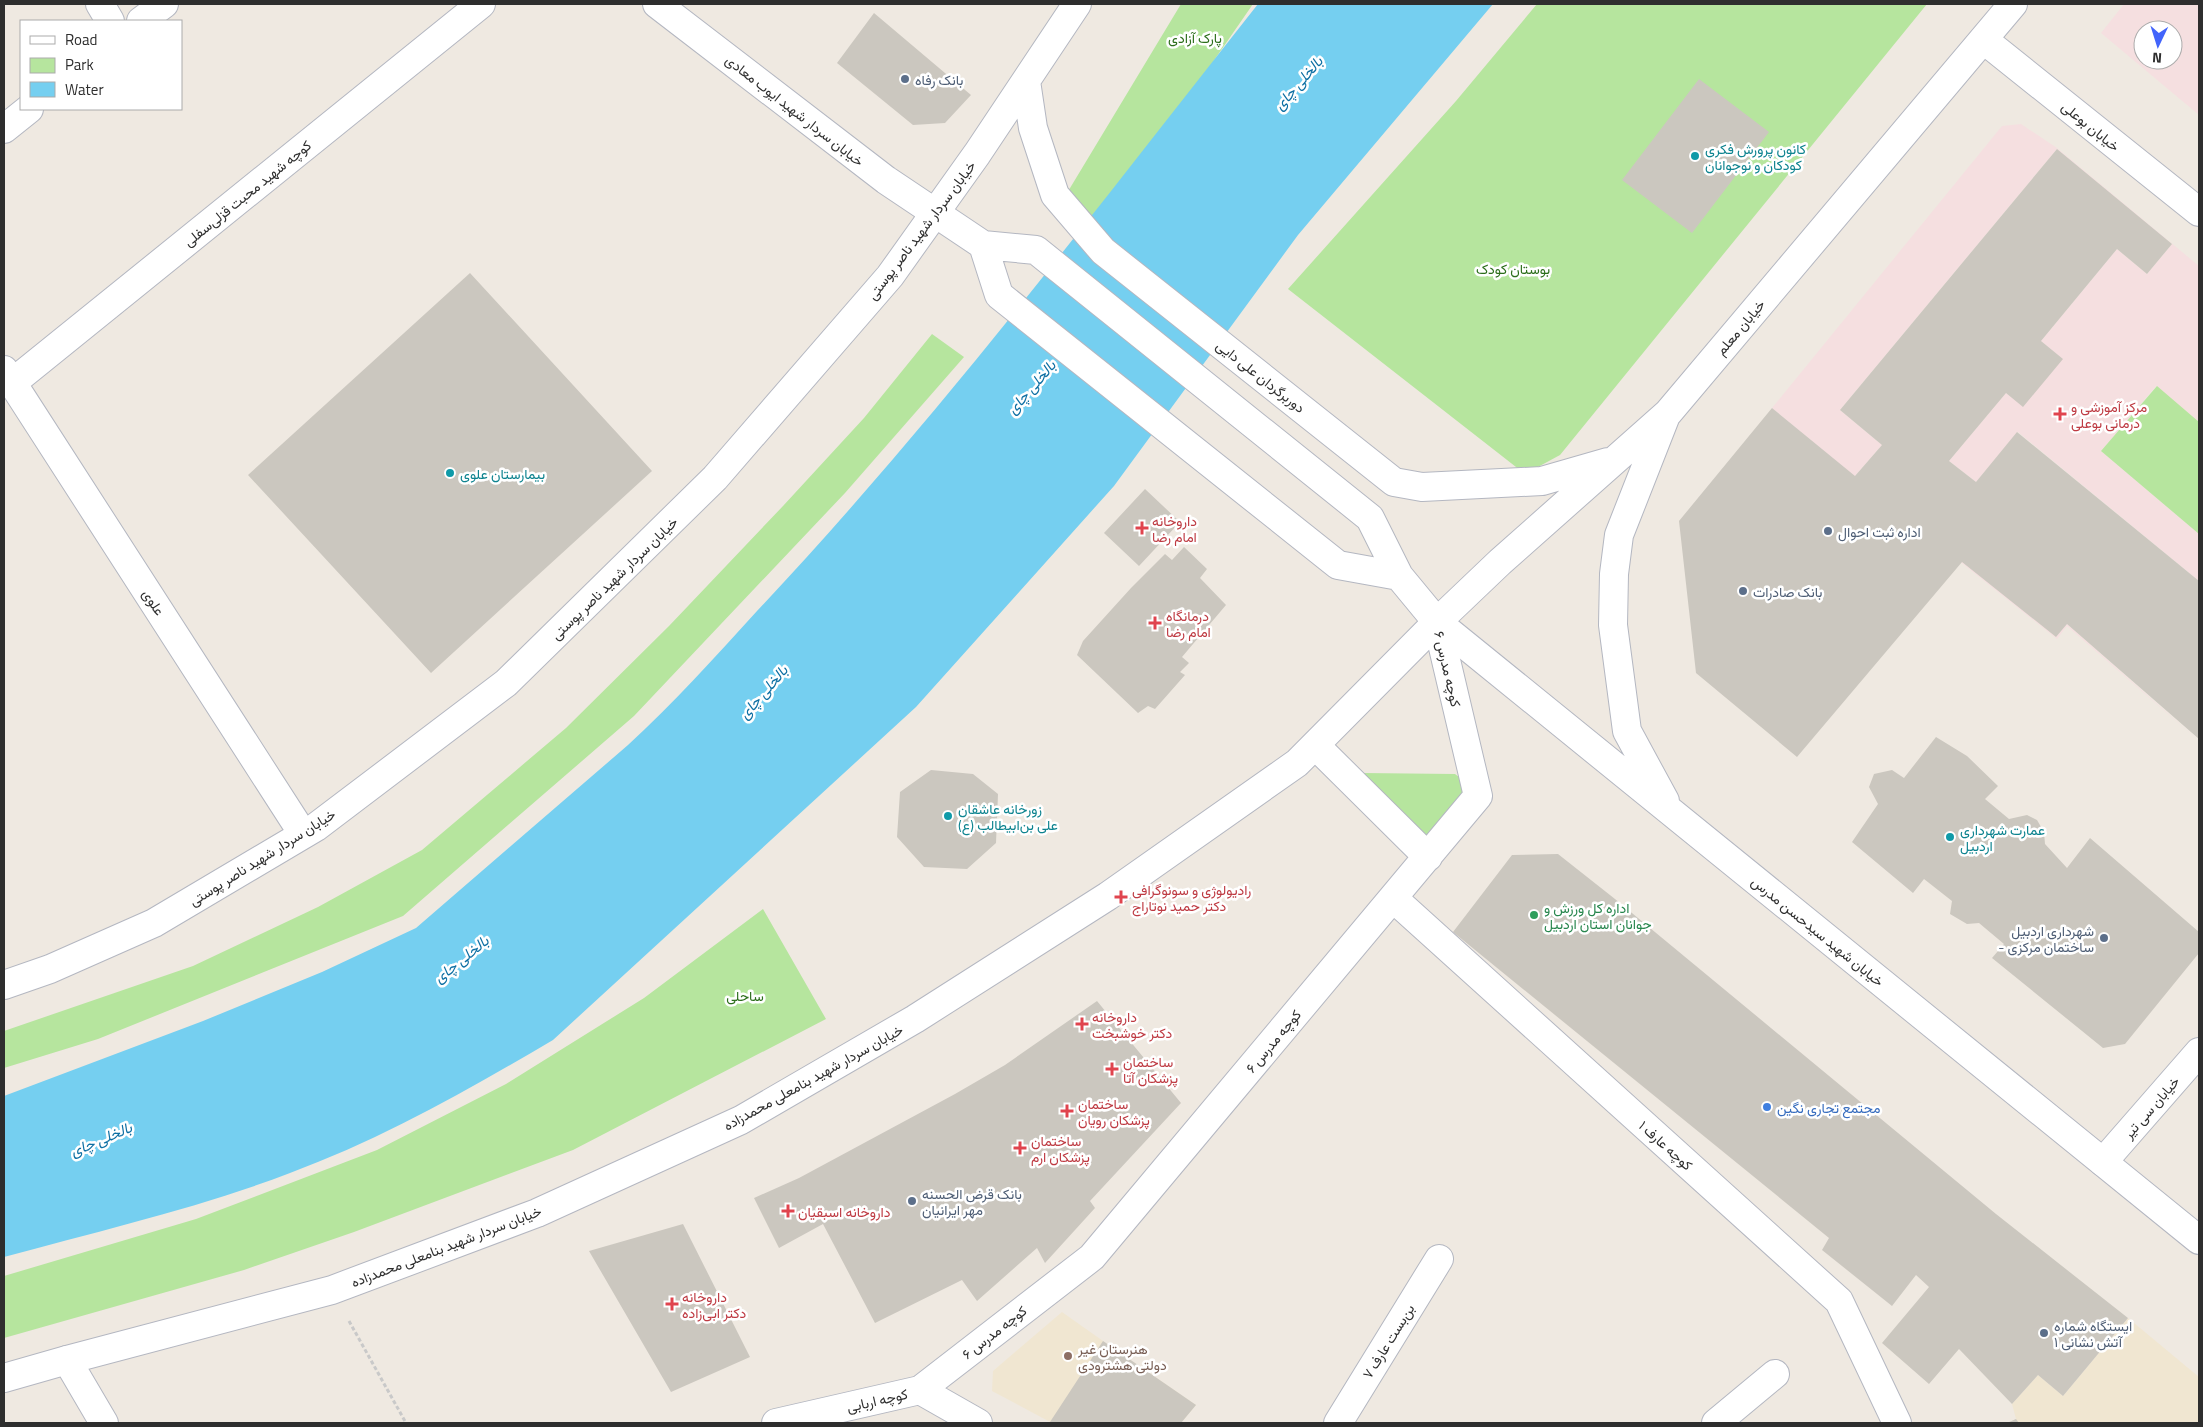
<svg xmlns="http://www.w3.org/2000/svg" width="2203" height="1427" font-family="'Titillium Web',Vazirmatn,sans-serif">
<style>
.education{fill:#f0e6d1}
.medical{fill:#f5dfe0;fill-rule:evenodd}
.green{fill:#b6e59e}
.water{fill:#75cff0}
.building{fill:#cbc7bf}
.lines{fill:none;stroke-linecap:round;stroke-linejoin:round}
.minor-casing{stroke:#b4b7c1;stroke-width:30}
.secondary-casing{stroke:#b4b7c1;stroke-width:30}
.path{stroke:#c9c9c9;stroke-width:3;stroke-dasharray:4 2.5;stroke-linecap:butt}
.minor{stroke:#fff;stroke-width:28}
.secondary{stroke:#fff;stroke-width:28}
.service-dot{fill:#5c6f8a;stroke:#fff;stroke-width:2}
.culture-dot{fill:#0f9aa8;stroke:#fff;stroke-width:2}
.health-dot{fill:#e0444e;stroke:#fff;stroke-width:2}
.leisure-dot{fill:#2e9e5b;stroke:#fff;stroke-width:2}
.shop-dot{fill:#3f7fe0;stroke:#fff;stroke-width:2}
.education-dot{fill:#8d6e63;stroke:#fff;stroke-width:2}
.labels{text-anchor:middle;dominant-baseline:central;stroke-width:5;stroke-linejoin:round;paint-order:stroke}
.park-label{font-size:14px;fill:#2c6e1b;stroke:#fff}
.service-label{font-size:14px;fill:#4e5e75;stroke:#fff;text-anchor:start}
.street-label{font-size:14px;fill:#2e2e2e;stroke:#fff}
.culture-label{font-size:14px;fill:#0d838f;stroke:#fff;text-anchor:start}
.health-label{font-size:14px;fill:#be3a42;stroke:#fff;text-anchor:start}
.leisure-label{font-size:14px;fill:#27864d;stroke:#fff;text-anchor:start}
.shop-label{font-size:14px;fill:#366cbe;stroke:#fff;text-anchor:start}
.education-label{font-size:14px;fill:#785e54;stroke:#fff;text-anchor:start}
.water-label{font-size:15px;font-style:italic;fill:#0d6fa3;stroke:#fff}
</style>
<rect width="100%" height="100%" fill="#efe9e1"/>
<path class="education" d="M 1062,1312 L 1103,1341 L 1196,1405 L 1181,1423 L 1052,1423 L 992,1391 L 993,1371 Z
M 2128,1318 L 2199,1377 L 2199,1423 L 2007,1423 L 2016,1419 L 2012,1404 L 2038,1375 L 2063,1396 Z"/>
<path class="medical" d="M 2124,4 L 2199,4 L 2199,115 L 2101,33 ZM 2143,30 L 2173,30 L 2173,60 L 2143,60 Z
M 2021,124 L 2057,148 L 2199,266 L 2199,422 L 2156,386 L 2101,451 L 2199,534 L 2199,581 L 2018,432 L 1976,482 L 1949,461 L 2006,393 L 2023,406 L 2062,359 L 2041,341 L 2117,249 L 2147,274 L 2172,244 L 2057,149 L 1840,410 L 1882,445 L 1855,476 L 2056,637 L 2067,624 L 2199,741 L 2067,626 L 2057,639 L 1854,477 L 1772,408 L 2002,126 Z"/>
<path class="green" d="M 1181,4 L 1253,4 L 1096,231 L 1061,203 Z
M 1537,4 L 1927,4 L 1560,455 L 1525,474 L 1288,289 L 1456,101 Z
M 932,334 L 964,357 L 845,493 L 634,716 L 403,916 L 98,1039 L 4,1068 L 4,1031 L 193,966 L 318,907 L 422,850 L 566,728 L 669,626 L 783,506 L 864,418 Z
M 2157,386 L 2199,422 L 2199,534 L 2101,451 Z
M 1362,773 L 1455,774 L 1472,787 L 1426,841 Z
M 763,909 L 826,1019 L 573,1150 L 354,1232 L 244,1270 L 4,1338 L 4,1276 L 196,1219 L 377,1150 L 506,1084 L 644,998 Z"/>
<path class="water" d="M 1258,4 L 1493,4 L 1298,235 L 1114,486 L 916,707 L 553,1040 C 468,1090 382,1139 290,1173 C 199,1208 98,1231 4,1257 L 4,1096 L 203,1021 L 322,972 L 416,928 L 628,745 C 674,703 715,657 757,611 C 937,420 1095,210 1258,4 Z"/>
<path class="building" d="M 874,13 L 971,95 L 945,123 L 913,125 L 837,63 Z
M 1699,79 L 1769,132 L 1692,233 L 1622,180 Z
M 2057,149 L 2172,244 L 2147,274 L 2117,249 L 2041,341 L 2063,359 L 2023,407 L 2006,393 L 1949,461 L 1976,482 L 2017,432 L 2199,581 L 2199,739 L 2067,624 L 2056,637 L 1962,562 L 1797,757 L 1696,673 L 1679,521 L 1772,408 L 1855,476 L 1882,445 L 1840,410 Z
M 470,273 L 652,471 L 431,673 L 248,475 Z
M 1145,489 L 1180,522 L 1139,566 L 1104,533 Z
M 1184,547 L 1207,569 L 1200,578 L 1226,605 L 1182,657 L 1189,663 L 1180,672 L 1185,675 L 1155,709 L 1148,706 L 1138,713 L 1077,655 L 1083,641 L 1131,588 L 1165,554 L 1172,560 Z
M 1936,737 L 1967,756 L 1998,786 L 1985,799 L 2009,819 L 2027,815 L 2037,820 L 2044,832 L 2045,844 L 2067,868 L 2090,838 L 2199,932 L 2199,953 L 2125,1044 L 2103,1048 L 1992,958 L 2004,944 L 1979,923 L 1967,924 L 1950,914 L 1952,901 L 1924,879 L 1913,893 L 1852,842 L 1878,804 L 1869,787 L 1874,774 L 1892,770 L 1904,778 Z
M 931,770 L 973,774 L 998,794 L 996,843 L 967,869 L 924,867 L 897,837 L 900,792 Z
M 1558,854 L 1615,899 L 1996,1214 L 2128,1318 L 2063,1396 L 2038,1375 L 2012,1404 L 1959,1349 L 1929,1384 L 1882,1343 L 1929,1287 L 1916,1275 L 1892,1306 L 1822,1250 L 1829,1238 L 1453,932 L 1512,855 Z
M 1097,1001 L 1181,1103 L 1090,1201 L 1095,1208 L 1045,1263 L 1037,1248 L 977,1301 L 962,1280 L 875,1323 L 823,1224 L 779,1248 L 754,1198 L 799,1178 L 955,1094 L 1005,1065 Z
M 683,1224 L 750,1357 L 671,1392 L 589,1251 Z
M 1103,1341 L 1196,1405 L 1181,1423 L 1050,1422 Z
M 2016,1419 L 2019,1423 L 2007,1423 Z"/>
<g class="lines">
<g class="minor-casing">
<path id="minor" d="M 100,4 L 110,21
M 141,21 L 164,4
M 1984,40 L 2199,212
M 4,129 L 29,109
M 4,370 L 303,834
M 12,383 L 481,4
M 1316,746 L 1428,857
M 1393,898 L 1839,1301 L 1897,1423
M 2103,1162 L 2199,1052
M 67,1360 L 104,1423
M 920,1390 L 978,1423
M 776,1423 L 920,1390 L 1092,1257 L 1478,796 L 1437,622
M 1338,1423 L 1439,1259
M 1716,1423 L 1775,1374"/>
</g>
<g class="secondary-casing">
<path id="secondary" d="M 657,4 L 886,180 L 983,245 L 1036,250 L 1370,518 L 1399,576 L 1437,622 L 2199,1240
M 1026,81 L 1033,128 L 1055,195 L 1103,251 L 1394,482 L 1422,487 L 1542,481 L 1608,462
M 983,245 L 999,295 L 1338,565 L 1399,576
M 1665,801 L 1627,731 L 1613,625 L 1614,574 L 1619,535 L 1665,418
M 4,985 L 50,969 L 154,923 L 316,827 L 506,683 L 715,478 L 890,276 L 977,154 L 1077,4
M 4,1378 L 67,1360 L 332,1290 L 537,1213 L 741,1120 L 915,1019 L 1108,896 L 1297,763 L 1437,622 L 1500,562 L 1668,413 L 2013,4"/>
</g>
<path class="path" d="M 349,1321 L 406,1423"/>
<use href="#minor" class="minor"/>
<use href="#secondary" class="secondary"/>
</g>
<g class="service-dot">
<circle cx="905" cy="79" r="5"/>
<circle cx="1828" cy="531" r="5"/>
<circle cx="1743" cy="591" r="5"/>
<circle cx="2104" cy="938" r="5"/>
<circle cx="912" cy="1201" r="5"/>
<circle cx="2044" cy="1333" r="5"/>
</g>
<g class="culture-dot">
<circle cx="1695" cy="156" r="5"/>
<circle cx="450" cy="473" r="5"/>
<circle cx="948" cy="816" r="5"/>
<circle cx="1950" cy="837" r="5"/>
</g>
<g class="health-dot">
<path d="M2057.5 406.5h5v5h5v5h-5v5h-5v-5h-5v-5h5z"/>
<path d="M1139.5 520.5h5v5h5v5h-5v5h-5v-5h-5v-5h5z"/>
<path d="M1152.5 615.5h5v5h5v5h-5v5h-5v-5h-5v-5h5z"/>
<path d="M1118.5 889.5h5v5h5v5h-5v5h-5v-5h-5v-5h5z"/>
<path d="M1079.5 1016.5h5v5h5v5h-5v5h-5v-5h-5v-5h5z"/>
<path d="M1109.5 1061.5h5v5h5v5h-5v5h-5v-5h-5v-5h5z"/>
<path d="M1064.5 1103.5h5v5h5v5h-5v5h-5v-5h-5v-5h5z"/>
<path d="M1017.5 1140.5h5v5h5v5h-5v5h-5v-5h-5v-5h5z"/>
<path d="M785.5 1203.5h5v5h5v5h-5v5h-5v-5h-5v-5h5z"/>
<path d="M669.5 1296.5h5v5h5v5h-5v5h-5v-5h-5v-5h5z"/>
</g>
<circle class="leisure-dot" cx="1534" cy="915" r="5"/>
<circle class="shop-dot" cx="1767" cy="1107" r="5"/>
<circle class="education-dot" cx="1068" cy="1356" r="5"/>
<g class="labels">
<g class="park-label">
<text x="1195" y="37">پارک آزادی</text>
<text x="1513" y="268">بوستان کودک</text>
<text x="745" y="995">ساحلی</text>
</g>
<g class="service-label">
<text x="915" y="79">بانک رفاه</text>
<text x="1838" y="531">اداره ثبت احوال</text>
<text x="1753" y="591">بانک صادرات</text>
<text x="2094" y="930" text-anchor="end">شهرداری اردبیل<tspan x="2094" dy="16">- ساختمان مرکزی</tspan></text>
<text x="922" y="1193">بانک قرض الحسنه<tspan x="922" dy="16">مهر ایرانیان</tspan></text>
<text x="2054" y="1325">ایستگاه شماره<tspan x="2054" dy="16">۱ آتش نشانی</tspan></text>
</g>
<g class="street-label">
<text transform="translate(795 110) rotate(38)">خیابان سردار شهید ایوب معادی</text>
<text transform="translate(2091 126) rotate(39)">خیابان بوعلی</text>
<text transform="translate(247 193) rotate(-39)">کوچه شهید محبت قزلی‌سفلی</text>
<text transform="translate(921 230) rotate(-53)">خیابان سردار شهید ناصر پوستی</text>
<text transform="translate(1740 327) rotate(-50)">خیابان معلم</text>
<text transform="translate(1261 376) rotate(38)">دوربرگردان علی دایی</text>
<text transform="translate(614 578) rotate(-44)">خیابان سردار شهید ناصر پوستی</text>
<text transform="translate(154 602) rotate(57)">علوی</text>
<text transform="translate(1448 669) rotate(77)">کوچه مدرس ۶</text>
<text transform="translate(262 857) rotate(-32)">خیابان سردار شهید ناصر پوستی</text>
<text transform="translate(1818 931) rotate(39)">خیابان شهید سیدحسن مدرس</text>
<text transform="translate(1273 1041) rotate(-50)">کوچه مدرس ۶</text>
<text transform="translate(813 1077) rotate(-29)">خیابان سردار شهید بنامعلی محمدزاده</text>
<text transform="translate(2151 1107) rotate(-49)">خیابان سی تیر</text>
<text transform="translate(1666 1145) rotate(42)">کوچه عارف ۱</text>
<text transform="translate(446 1246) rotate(-21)">خیابان سردار شهید بنامعلی محمدزاده</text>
<text transform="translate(994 1332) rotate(-38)">کوچه مدرس ۶</text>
<text transform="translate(1388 1341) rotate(-58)">بن‌بست عارف ۷</text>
<text transform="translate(877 1400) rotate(-13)">کوچه اربابی</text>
</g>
<g class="culture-label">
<text x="1705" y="148">کانون پرورش فکری<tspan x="1705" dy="16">کودکان و نوجوانان</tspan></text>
<text x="460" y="473">بیمارستان علوی</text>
<text x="958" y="808">زورخانه عاشقان<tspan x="958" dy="16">علی بن‌ابیطالب (ع)</tspan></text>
<text x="1960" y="829">عمارت شهرداری<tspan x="1960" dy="16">اردبیل</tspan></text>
</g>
<g class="health-label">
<text x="2071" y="406">مرکز آموزشی و<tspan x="2071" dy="16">درمانی بوعلی</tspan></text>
<text x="1152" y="520">داروخانه<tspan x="1152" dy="16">امام رضا</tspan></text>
<text x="1166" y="615">درمانگاه<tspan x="1166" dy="16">امام رضا</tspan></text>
<text x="1132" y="889">رادیولوژی و سونوگرافی<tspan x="1132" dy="16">دکتر حمید نوتاراج</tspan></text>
<text x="1092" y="1016">داروخانه<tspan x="1092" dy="16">دکتر خوشبخت</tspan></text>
<text x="1123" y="1061">ساختمان<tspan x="1123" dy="16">پزشکان آتا</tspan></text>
<text x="1078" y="1103">ساختمان<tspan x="1078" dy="16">پزشکان رویان</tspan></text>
<text x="1031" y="1140">ساختمان<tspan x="1031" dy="16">پزشکان ارم</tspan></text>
<text x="798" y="1211">داروخانه اسبقیان</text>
<text x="682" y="1296">داروخانه<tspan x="682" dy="16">دکتر ابی‌زاده</tspan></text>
</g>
<g class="leisure-label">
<text x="1544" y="907">اداره کل ورزش و<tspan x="1544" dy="16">جوانان استان اردبیل</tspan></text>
</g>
<g class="shop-label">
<text x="1777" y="1107">مجتمع تجاری نگین</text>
</g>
<g class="education-label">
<text x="1078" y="1348">هنرستان غیر<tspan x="1078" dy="16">دولتی هشترودی</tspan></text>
</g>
<g class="water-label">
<text transform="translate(1298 83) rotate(-49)">بالخلی چای</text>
<text transform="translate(1031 387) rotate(-49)">بالخلی چای</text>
<text transform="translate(763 692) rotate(-49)">بالخلی چای</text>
<text transform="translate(461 959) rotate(-39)">بالخلی چای</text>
<text transform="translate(101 1139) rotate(-23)">بالخلی چای</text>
</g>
</g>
<rect width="2203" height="1427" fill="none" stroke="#2e2e2e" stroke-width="10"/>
<rect x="20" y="20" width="162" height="90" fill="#ffffff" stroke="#ababab"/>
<rect x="30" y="36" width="25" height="8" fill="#ffffff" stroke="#ababab"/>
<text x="65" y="45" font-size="15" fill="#2e2e2e">Road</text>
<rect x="30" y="58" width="25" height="15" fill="#b6e59e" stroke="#ababab"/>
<text x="65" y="70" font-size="15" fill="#2e2e2e">Park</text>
<rect x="30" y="82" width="25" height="15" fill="#75cff0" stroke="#ababab"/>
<text x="65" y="95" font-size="15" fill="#2e2e2e">Water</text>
<g transform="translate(2158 45) rotate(184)"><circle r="24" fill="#ffffff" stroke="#ababab"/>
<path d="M0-4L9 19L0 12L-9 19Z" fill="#4264fb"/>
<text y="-8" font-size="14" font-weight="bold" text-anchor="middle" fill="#2e2e2e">N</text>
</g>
</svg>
